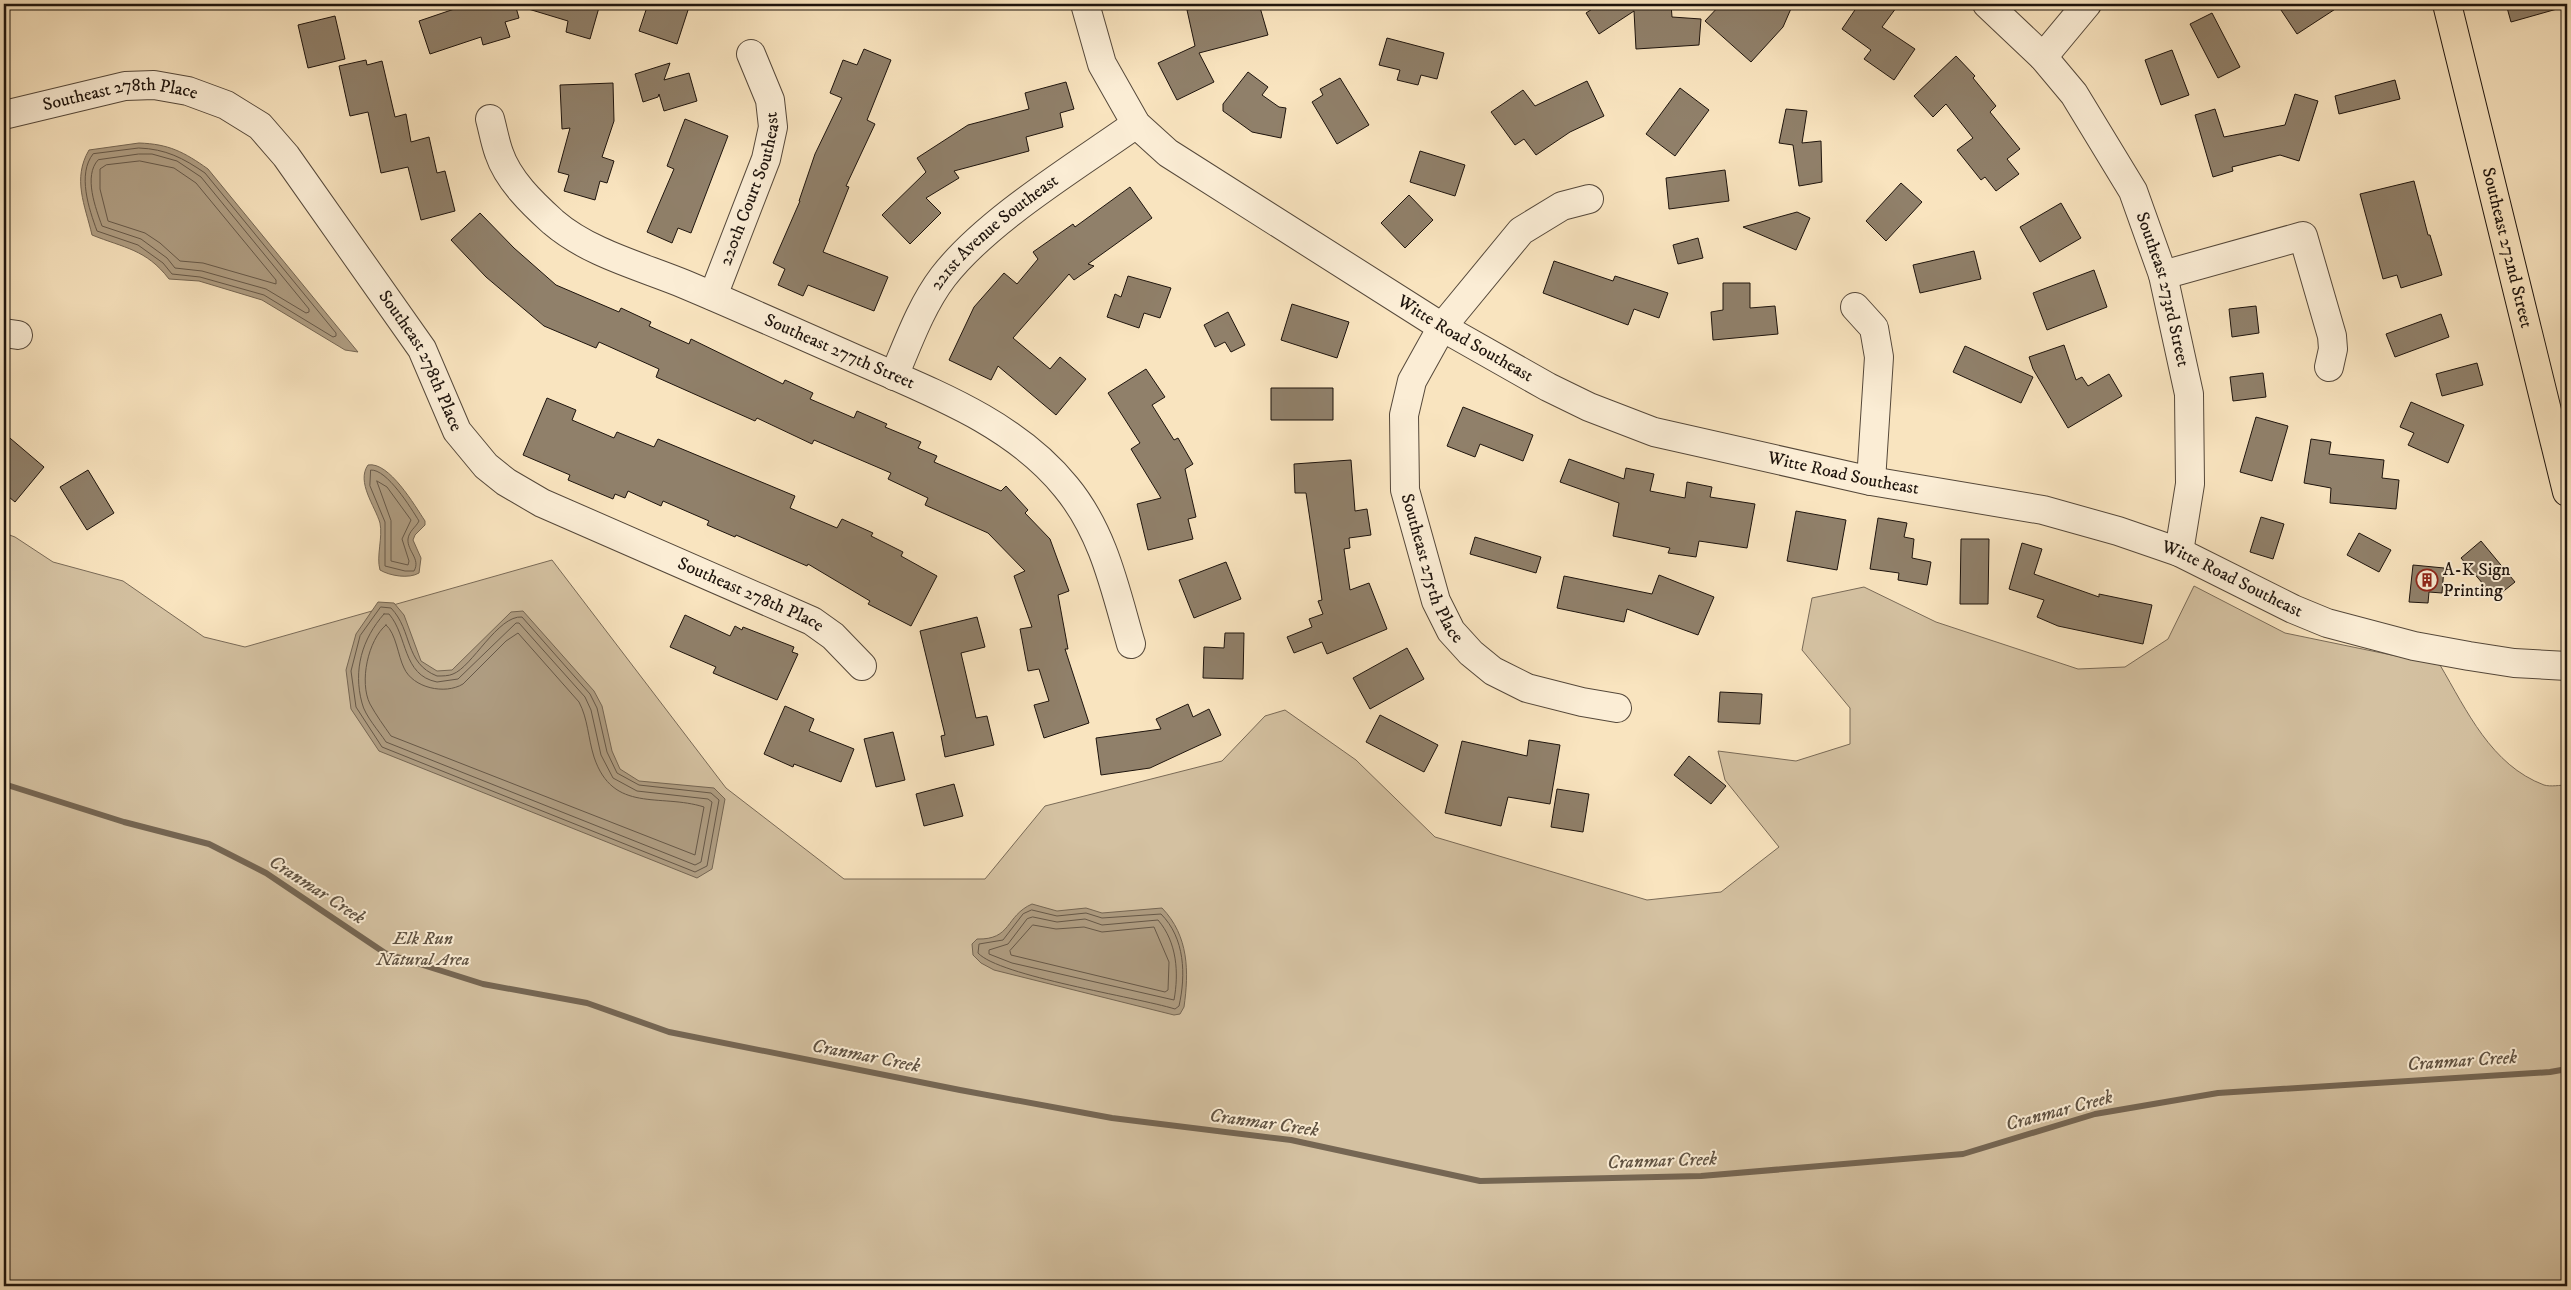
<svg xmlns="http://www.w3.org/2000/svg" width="2571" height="1290" font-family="'IM FELL DW Pica',serif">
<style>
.green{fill:#d4c1a1;stroke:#796a57}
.water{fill:#af9d82;stroke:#756653}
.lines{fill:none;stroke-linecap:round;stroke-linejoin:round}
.shore{stroke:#665848;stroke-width:1}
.stream{stroke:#756653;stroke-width:6}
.building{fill:#90806a;stroke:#1e140d}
.minor-casing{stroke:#55483a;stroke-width:30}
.major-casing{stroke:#1e140d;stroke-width:30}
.minor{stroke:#fbedd5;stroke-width:28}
.major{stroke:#f9e4bf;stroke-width:28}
.labels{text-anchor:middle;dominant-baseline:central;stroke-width:4;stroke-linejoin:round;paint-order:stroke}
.street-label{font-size:18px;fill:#1e140d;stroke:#fbedd5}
.poi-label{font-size:18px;fill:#1e140d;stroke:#fbedd5;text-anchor:start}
.park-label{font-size:18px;font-style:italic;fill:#5e5141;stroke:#fbedd5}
.water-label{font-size:19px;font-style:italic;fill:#5f5242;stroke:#fbedd5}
</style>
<rect width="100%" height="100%" fill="#f9e4bf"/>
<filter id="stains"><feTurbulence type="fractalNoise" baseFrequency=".004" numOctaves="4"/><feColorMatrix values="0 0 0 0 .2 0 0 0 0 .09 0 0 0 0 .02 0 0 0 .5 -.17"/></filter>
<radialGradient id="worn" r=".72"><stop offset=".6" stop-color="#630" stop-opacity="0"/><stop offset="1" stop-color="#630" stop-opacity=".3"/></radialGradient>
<path class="green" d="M 4,533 L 15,537 L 53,562 L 123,581 L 204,637 L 245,647 L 552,560 L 726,788 L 844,879 L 985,879 L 1045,806 L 1222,761 L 1265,716 L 1285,710 L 1356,760 L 1435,837 L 1647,900 L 1721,892 L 1779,847 L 1725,780 L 1718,751 L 1796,761 L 1850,744 L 1850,708 L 1802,650 L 1812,598 L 1864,587 L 1936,622 L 2078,669 L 2125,667 L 2168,639 L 2194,586 L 2285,633 L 2440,665 C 2467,711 2491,765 2544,785 C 2551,787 2560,785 2567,785 L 2567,1286 L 4,1286 Z"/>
<path class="water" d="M 139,143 C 169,144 184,152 208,169 L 358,352 L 345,350 L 262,300 L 199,281 L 169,279 C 146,249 124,248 92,235 C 85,205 72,179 89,150 Z
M 368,465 C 389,461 415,506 425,521 L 425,525 L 415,535 L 413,540 L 421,558 L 419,573 C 409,579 390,576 380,570 C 376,556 383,538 380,523 C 375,506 356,482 368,465 Z
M 378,602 L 394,603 L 404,615 L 421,661 L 437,671 L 452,670 L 511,612 L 523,611 L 594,691 L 602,706 L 612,751 L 620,769 L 639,781 L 714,788 L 725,799 L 712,869 L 697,878 L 379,751 L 351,709 L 346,670 L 356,634 Z
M 1032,904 L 1057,911 L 1086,908 L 1102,913 L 1162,908 C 1189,936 1189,972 1184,1007 L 1180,1014 L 1174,1015 L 994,970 L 981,963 L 973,955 L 972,944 L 977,939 C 1012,940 1005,916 1032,904 Z"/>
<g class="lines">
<path class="shore" d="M 139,148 C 166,149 183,158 205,173 L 336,333 L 336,336 L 333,337 L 264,295 L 200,277 L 172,274 L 163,263 L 138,245 L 97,231 C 89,209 77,174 93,154 Z
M 139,154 L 152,154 L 177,161 L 201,177 L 309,309 L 309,312 L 306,313 L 266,289 L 202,271 L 175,268 L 167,258 L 141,239 L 102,226 C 96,209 83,176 98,160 Z
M 140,161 L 174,168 L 196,183 L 276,280 L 276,284 L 203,263 L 180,261 L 160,243 L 145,233 L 108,221 L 100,189 L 100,169 L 106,165 Z
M 371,470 C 387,469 411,508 419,521 C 416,527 409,531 408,539 C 407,551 421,559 414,571 L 405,571 L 385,566 L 385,522 L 370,486 Z
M 377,481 L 387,487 L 411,520 L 402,539 L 409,561 L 408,565 L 391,561 L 391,521 Z
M 381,607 L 391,608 C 413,631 404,663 437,676 C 442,676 449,676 453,674 C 472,667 498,615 522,617 L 590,694 L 597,708 L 607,752 L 617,773 L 639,785 L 711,793 L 719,800 L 707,866 L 695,872 L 382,747 L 356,707 L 351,671 L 360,636 Z
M 384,614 L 389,614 C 408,636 402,675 437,682 L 458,679 L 516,623 L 519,623 L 585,697 L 591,710 L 601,755 L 613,778 L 637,791 L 708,799 L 712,802 L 701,862 L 695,865 L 386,742 C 379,731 365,716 362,703 C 353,670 362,639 384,614 Z
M 386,625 C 396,633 398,656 404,668 C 413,688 445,695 463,684 L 506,641 L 518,633 L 579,702 C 588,719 588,738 594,757 C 613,814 660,793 704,807 L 695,855 L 391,736 C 384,726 376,715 370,704 C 359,682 368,640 386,625 Z
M 1032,910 L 1057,916 L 1086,913 L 1102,918 L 1161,914 C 1185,938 1186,975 1179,1006 L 1175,1009 C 1136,997 999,976 978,953 L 979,944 L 1003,940 L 1023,914 Z
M 1033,917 L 1057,922 L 1085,919 L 1102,925 L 1158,920 C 1177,942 1179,973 1174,1000 L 1012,963 L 989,954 L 989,950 L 1008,944 L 1027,919 Z
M 1033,925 L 1056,929 L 1084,927 L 1102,932 L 1154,927 L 1169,962 L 1168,990 L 1165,992 L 1011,955 L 1010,951 Z"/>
<path class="stream" d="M 4,784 L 124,822 L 209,844 L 266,873 L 385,953 L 483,984 L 587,1003 L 669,1032 L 960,1090 L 1112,1118 L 1291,1140 L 1480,1181 L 1701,1176 L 1963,1154 L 2095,1114 L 2218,1093 L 2550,1072 L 2567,1069"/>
</g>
<path class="building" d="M 469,4 L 515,4 L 519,18 L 505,22 L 510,37 L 483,45 L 481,37 L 430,54 L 419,21 Z
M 526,4 L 600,4 L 590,39 L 566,32 L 568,21 L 525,8 Z
M 648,4 L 690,4 L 677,44 L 639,31 Z
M 1212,4 L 1259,4 L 1268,35 L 1199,53 L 1214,82 L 1177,100 L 1158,63 L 1195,46 L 1187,10 Z
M 1600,4 L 1671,4 L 1672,17 L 1701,19 L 1699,45 L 1636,49 L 1634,11 L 1599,34 L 1586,13 Z
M 1721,4 L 1793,4 L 1783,27 L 1751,62 L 1705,21 Z
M 1859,4 L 1899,4 L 1882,27 L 1915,49 L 1894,80 L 1864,59 L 1871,50 L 1842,29 Z
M 2277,4 L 2343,4 L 2297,34 Z
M 2506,4 L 2556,4 L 2557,9 L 2511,22 Z
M 2212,13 L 2240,67 L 2218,78 L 2190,24 Z
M 335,16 L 345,59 L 308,68 L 298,25 Z
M 1387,38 L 1444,53 L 1437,79 L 1421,75 L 1418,85 L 1397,80 L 1400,70 L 1379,65 Z
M 864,49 L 891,60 L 867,120 L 875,124 L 846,186 L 849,187 L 823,252 L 888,277 L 874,311 L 808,285 L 803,296 L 778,285 L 785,269 L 773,263 L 800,201 L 799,201 L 815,154 L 842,98 L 830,93 L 843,60 L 857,65 Z
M 2172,50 L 2189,95 L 2161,105 L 2145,60 Z
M 1956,56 L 1975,76 L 1973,78 L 1996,106 L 1990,112 L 2020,149 L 2007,159 L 2019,174 L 1996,191 L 1985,177 L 1981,180 L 1957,150 L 1973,138 L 1946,104 L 1933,117 L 1914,96 Z
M 366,60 L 367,65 L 382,61 L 395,117 L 406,114 L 411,142 L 429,137 L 437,173 L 445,171 L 455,211 L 421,220 L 408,167 L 381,173 L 368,112 L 350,116 L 339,66 Z
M 670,63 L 664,80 L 689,73 L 697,101 L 664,111 L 659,94 L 658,97 L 643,102 L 635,74 Z
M 1248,72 L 1268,87 L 1262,95 L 1279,107 L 1286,108 L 1281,138 L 1252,132 L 1223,111 L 1223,104 Z
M 1340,78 L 1369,125 L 1337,144 L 1312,102 L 1323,95 L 1320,89 Z
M 2395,80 L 2400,99 L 2339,114 L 2335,96 Z
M 1587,81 L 1604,116 L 1570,132 L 1536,155 L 1524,139 L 1515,145 L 1491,112 L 1523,90 L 1535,106 Z
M 1066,82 L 1074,109 L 1060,113 L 1063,127 L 1026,137 L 1029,151 L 954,171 L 959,178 L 926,198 L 941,213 L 910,244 L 882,215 L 926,172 L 917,158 L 968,125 L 1029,109 L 1025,93 Z
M 613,83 L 614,121 L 602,157 L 614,161 L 607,183 L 600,181 L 595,200 L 564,191 L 569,175 L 558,172 L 570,128 L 562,129 L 560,85 Z
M 1680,88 L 1709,110 L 1675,156 L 1646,134 Z
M 2295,94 L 2318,101 L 2299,161 L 2280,155 L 2232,167 L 2233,171 L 2213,177 L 2195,115 L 2215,109 L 2224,137 L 2285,125 Z
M 1786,109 L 1807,111 L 1802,143 L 1821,141 L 1822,182 L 1799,186 L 1793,145 L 1779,143 Z
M 685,119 L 728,136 L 691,233 L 678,228 L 672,243 L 647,232 L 674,169 L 667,166 Z
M 1420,151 L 1465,165 L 1455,196 L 1410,182 Z
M 1725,170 L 1729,201 L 1669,209 L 1666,178 Z
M 2414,181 L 2428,235 L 2430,235 L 2442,275 L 2401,288 L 2397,275 L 2383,279 L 2360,194 Z
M 1901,183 L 1922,202 L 1886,241 L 1866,221 Z
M 1130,187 L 1152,218 L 1088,264 L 1094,266 L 1074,280 L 1069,274 L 1013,338 L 1050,369 L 1060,357 L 1086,379 L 1056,415 L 998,366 L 991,380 L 949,360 L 974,307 L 1004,273 L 1017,284 L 1038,259 L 1033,252 L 1073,224 L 1075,227 Z
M 1409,195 L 1433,220 L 1405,248 L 1381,223 Z
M 2061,203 L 2081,238 L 2040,262 L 2020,227 Z
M 1797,212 L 1810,218 L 1796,250 L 1743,227 Z
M 480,213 L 514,248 L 556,285 L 619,312 L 621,308 L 651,322 L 649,326 L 689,344 L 691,339 L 783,384 L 785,380 L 813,393 L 810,399 L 854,418 L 857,411 L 887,424 L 885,427 L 921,442 L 918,448 L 937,456 L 934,462 L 1001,491 L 1006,486 L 1028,510 L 1025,513 L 1050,539 L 1069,591 L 1058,595 L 1068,649 L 1065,649 L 1089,723 L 1044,738 L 1034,705 L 1049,701 L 1039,669 L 1028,671 L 1020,629 L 1032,627 L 1014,576 L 1025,571 L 988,533 L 925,505 L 928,498 L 888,479 L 891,473 L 814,440 L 812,444 L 757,418 L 755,421 L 656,377 L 659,369 L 599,342 L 596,348 L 544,326 L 486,277 L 451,240 Z
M 1698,238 L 1703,258 L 1678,264 L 1673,245 Z
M 1974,251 L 1981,279 L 1920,293 L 1913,265 Z
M 1554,261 L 1613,281 L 1615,276 L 1668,293 L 1659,318 L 1634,309 L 1628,325 L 1543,293 Z
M 2094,270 L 2107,307 L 2047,330 L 2033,293 Z
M 1128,276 L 1171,288 L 1160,318 L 1144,313 L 1139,328 L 1107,317 L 1115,294 L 1121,297 Z
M 1723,283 L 1750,283 L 1750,308 L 1775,306 L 1778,334 L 1713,340 L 1711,312 L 1723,310 Z
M 1292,304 L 1349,322 L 1337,358 L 1281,340 Z
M 2256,306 L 2259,333 L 2232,337 L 2229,309 Z
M 1228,312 L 1245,345 L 1231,352 L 1225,342 L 1215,347 L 1204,325 Z
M 2441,314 L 2449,337 L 2395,357 L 2386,334 Z
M 2064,345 L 2076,380 L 2082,377 L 2088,386 L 2109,374 L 2122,396 L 2068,428 L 2033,369 L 2029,357 Z
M 1965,346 L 2033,377 L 2021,403 L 1953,372 Z
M 2477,363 L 2483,385 L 2442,396 L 2436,374 Z
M 1146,369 L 1165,397 L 1152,405 L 1174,440 L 1178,438 L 1193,464 L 1185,469 L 1196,517 L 1188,519 L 1193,539 L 1148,550 L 1137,504 L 1161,498 L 1131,449 L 1140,443 L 1108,393 Z
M 2263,373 L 2266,397 L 2233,401 L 2230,377 Z
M 1271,388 L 1333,388 L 1333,420 L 1271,420 Z
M 547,398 L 576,410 L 572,420 L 614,438 L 617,432 L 654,447 L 658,439 L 795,496 L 790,508 L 837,528 L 842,519 L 873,533 L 871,536 L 903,552 L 901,556 L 937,576 L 911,626 L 868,604 L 870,601 L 808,564 L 807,566 L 736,535 L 735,537 L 707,525 L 709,521 L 663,501 L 661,506 L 628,491 L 625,498 L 615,494 L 613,499 L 568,480 L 570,475 L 523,455 Z
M 2411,402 L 2464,425 L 2448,463 L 2408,445 L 2414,433 L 2400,427 Z
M 1463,407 L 1533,435 L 1523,461 L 1480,444 L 1475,457 L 1447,446 Z
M 2256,417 L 2288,426 L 2272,481 L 2240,472 Z
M 4,433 L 44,467 L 15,502 L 4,493 Z
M 2311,439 L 2331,442 L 2329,454 L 2384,460 L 2382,478 L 2399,480 L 2396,509 L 2330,503 L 2331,488 L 2304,483 Z
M 1569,459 L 1624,479 L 1626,468 L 1654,474 L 1650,491 L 1685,498 L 1687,482 L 1712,487 L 1710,497 L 1755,504 L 1747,548 L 1699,541 L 1696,557 L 1668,553 L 1670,548 L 1613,536 L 1619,503 L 1560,482 Z
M 1351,460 L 1355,511 L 1367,509 L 1371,535 L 1349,538 L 1350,548 L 1344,549 L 1350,590 L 1369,583 L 1387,629 L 1327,654 L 1322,642 L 1294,653 L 1287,637 L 1312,627 L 1309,619 L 1323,614 L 1318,601 L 1322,600 L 1306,493 L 1295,493 L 1294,464 Z
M 88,470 L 114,513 L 87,530 L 60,487 Z
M 1796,511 L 1846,520 L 1837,570 L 1787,561 Z
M 2261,517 L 2284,524 L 2273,559 L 2250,552 Z
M 1878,518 L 1907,523 L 1904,537 L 1914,539 L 1912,558 L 1931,562 L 1927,585 L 1898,580 L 1899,573 L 1870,569 Z
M 2359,533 L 2391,550 L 2379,572 L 2347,555 Z
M 1475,537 L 1541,557 L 1536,573 L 1470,554 Z
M 1961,539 L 1989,539 L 1988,604 L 1960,604 Z
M 2481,541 L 2515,582 L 2495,598 L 2461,558 Z
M 2022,543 L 2042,549 L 2034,574 L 2099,597 L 2099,594 L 2152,605 L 2143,644 L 2058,626 L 2037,617 L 2044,600 L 2009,589 Z
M 1226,562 L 1241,599 L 1194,618 L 1179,580 Z
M 2413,565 L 2444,568 L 2442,593 L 2429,592 L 2428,603 L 2409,602 Z
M 1659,575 L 1714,597 L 1698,635 L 1627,609 L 1624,622 L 1557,608 L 1564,576 L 1652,594 Z
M 685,615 L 730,636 L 735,626 L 742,630 L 743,627 L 794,647 L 792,652 L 798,654 L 777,700 L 713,673 L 716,667 L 670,647 Z
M 977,617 L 985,647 L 961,653 L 976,718 L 987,716 L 994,745 L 945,757 L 941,736 L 945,735 L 920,631 Z
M 1225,633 L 1244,633 L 1243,679 L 1203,678 L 1204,647 L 1224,648 Z
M 1407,648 L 1424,679 L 1370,709 L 1353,678 Z
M 1720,692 L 1762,694 L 1760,724 L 1718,722 Z
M 1188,704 L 1193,717 L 1209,709 L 1221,735 L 1150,768 L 1101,775 L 1096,738 L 1161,729 L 1156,719 Z
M 785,706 L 814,719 L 809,731 L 854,749 L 841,782 L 794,764 L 793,767 L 764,754 Z
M 1380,715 L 1438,745 L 1424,772 L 1366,742 Z
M 893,732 L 905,780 L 876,787 L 864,739 Z
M 1529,740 L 1560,745 L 1550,804 L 1508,797 L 1501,826 L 1445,813 L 1462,741 L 1527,756 Z
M 1689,756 L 1726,786 L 1711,804 L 1674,775 Z
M 954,784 L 963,816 L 924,826 L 916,794 Z
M 1557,789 L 1589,794 L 1583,832 L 1551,827 Z"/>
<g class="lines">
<g class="minor-casing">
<g id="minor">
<path id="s1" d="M 1085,4 L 1102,64 L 1136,124 L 1168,153 L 1442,327 L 1548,387 L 1589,407 L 1654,432 L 1871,481 L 2043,510 L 2118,531 L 2179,552 L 2293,609 L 2327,623 L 2414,646 L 2469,656 L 2514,663 L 2567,666"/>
<path id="s2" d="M 1987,4 L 2043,57 L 2074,94 L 2133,191 L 2163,275 L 2189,394 L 2190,484 L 2179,552"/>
<path d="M 2043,57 L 2087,4"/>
<path id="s3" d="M 4,115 L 125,86 L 154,85 L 188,91 L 226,105 L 260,126 L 286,156 L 422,349 L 457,431 L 486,466 L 506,482 L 542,503 L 812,621 L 833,636 L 862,666"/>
<path id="s4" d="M 490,119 C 493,130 495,142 499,153 C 508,180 532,203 553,222 C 589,253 640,266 684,284 C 739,307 794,332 849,356 C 925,390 1012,420 1066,487 C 1104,533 1115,589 1131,644"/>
<path id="s5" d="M 1589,199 L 1562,206 L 1521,231 L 1442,327 L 1412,381 L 1404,415 L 1405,490 L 1436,601 L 1451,631 L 1471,653 L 1493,671 L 1527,688 L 1582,702 L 1617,708"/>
<path d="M 2163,275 L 2303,236 L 2332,336 L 2333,349 L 2329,367"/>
<path id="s6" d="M 713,296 L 766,159 L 773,127 L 770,100 L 751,54"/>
<path d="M 1855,307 L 1874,328 L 1879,357 L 1871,481"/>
<path d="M 4,333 L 18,335"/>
<path id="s7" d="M 894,376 C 908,343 921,306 943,277 C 987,220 1077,166 1136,124"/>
</g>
</g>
<g class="major-casing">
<g id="major">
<path id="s8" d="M 2447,4 L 2567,492"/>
</g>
</g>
<use href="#minor" class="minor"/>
<use href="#major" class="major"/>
</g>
<defs>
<g id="building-ring" transform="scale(1.125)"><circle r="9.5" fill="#fbedd5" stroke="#8f2418" stroke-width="1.5"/><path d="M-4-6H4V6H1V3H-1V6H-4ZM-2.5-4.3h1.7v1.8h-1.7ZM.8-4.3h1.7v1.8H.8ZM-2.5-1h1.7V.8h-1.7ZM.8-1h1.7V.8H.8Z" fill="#8f2418"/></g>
</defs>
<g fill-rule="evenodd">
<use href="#building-ring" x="2427" y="580"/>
</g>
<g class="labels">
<g class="street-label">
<text stroke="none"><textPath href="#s3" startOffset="119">Southeast 278th Place</textPath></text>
<text stroke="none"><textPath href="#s6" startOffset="114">220th Court Southeast</textPath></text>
<text stroke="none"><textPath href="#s7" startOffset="179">221st Avenue Southeast</textPath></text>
<text stroke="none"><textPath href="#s8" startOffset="251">Southeast 272nd Street</textPath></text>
<text stroke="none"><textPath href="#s2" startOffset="342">Southeast 273rd Street</textPath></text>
<text stroke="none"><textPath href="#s1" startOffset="525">Witte Road Southeast</textPath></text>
<text stroke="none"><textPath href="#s4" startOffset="439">Southeast 277th Street</textPath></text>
<text stroke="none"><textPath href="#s3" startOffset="554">Southeast 278th Place</textPath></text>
<text stroke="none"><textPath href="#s1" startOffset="930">Witte Road Southeast</textPath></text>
<text stroke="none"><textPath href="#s5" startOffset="455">Southeast 275th Place</textPath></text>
<text stroke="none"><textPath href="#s1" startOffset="1335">Witte Road Southeast</textPath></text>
<text stroke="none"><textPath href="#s3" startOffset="974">Southeast 278th Place</textPath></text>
</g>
<g class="poi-label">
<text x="2443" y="570">A-K Sign<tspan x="2443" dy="21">Printing</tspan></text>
</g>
<g class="park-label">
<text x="423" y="939">Elk Run<tspan x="423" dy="21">Natural Area</tspan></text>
</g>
<g class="water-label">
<text transform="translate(317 890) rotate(33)">Cranmar Creek</text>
<text transform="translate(866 1056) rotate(11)">Cranmar Creek</text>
<text transform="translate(2462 1061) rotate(-4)">Cranmar Creek</text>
<text transform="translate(2059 1111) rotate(-15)">Cranmar Creek</text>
<text transform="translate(1264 1123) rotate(8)">Cranmar Creek</text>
<text transform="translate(1662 1161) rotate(-2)">Cranmar Creek</text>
</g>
</g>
<rect width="2571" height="1290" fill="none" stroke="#f9e4bf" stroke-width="20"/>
<rect x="5" y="5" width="2561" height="1280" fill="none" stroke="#1e140d" stroke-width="2.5"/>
<rect x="10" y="10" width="2551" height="1270" fill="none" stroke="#1e140d"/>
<rect width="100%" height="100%" filter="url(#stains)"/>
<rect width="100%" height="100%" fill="url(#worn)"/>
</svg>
